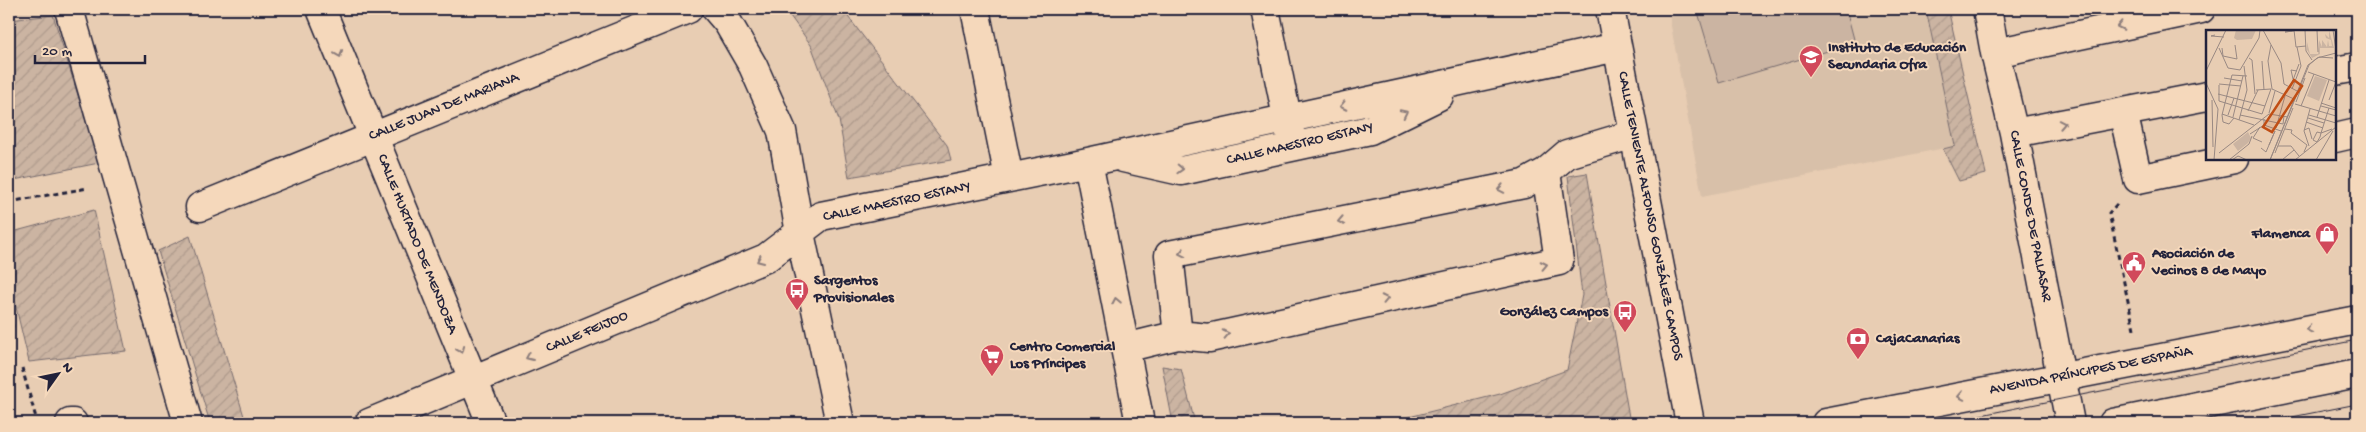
<svg xmlns="http://www.w3.org/2000/svg" width="2366" height="432" font-family="'Gochi Hand',sans-serif">
<style>
.built{fill:#d8c0a9}
.grass{fill:#cbb4a2;stroke:#766b6e}
.garden{fill:url(#garden-furrows);stroke:#766b6e}
.lines{fill:none;stroke-linecap:round;stroke-linejoin:round}
.minor-casing{stroke:#22223b;stroke-width:31}
.major-casing{stroke:#22223b;stroke-width:31}
.path{stroke:#22223b;stroke-width:3;stroke-dasharray:5 4;stroke-linecap:butt}
.minor{stroke:#f5d8bb;stroke-width:28}
.major{stroke:#f5d8bb;stroke-width:28}
.tram{stroke:#22223b;stroke-width:1}
.oneway{stroke:#8c7d7b}
.labels{text-anchor:middle;dominant-baseline:central;stroke-width:4;stroke-linejoin:round;paint-order:stroke}
.poi-label{font-size:15px;font-weight:bold;fill:#22223b;stroke:#f5d8bb;text-anchor:start}
.street-label{font-size:15px;fill:#22223b;stroke:#f5d8bb}
.inset-road{fill:none;stroke:#998983;stroke-width:1}
.view{fill:#c04e15;fill-opacity:0.15;stroke:#c04e15;stroke-width:2.5}
.inset-edge{fill:none;stroke:#22223b;stroke-width:2.5}
</style>
<defs>
<pattern id="garden-furrows" width="10" height="10" patternUnits="userSpaceOnUse" patternTransform="scale(1.25)"><rect width="10" height="10" fill="#cbb4a2"/><path d="M-1 1l2-2M0 10L10 0M9 11l2-2" fill="none" stroke="#ae9a8c"/></pattern>
</defs>
<rect width="100%" height="100%" fill="#e8cdb3"/>
<filter id="ink" filterUnits="userSpaceOnUse"><feTurbulence type="fractalNoise" baseFrequency=".02" numOctaves="2"/><feDisplacementMap in="SourceGraphic" scale="10" xChannelSelector="R" yChannelSelector="G"/><feConvolveMatrix kernelMatrix="1 2 1 2 8 2 1 2 1" color-interpolation-filters="sRGB"/></filter>
<g filter="url(#ink)">
<path class="built" d="M 1668,9 L 1926,9 L 1955,146 L 1702,196 Z"/>
<path class="grass" d="M 1697,9 L 1846,9 L 1855,43 L 1719,83 Z"/>
<path class="garden" d="M 785,9 L 842,9 L 947,145 L 951,160 L 849,177 L 839,120 L 811,45 Z
M 1926,9 L 1948,9 L 1986,174 L 1959,181 L 1943,149 L 1955,146 Z
M 53,15 L 99,163 L 9,181 L 9,20 Z
M 1587,173 L 1630,423 L 1385,423 L 1500,394 L 1567,370 L 1582,295 L 1568,176 Z
M 94,210 L 126,351 L 29,362 L 9,278 L 9,233 Z
M 190,236 L 246,423 L 210,423 L 158,251 Z
M 1162,366 L 1181,369 L 1195,423 L 1173,423 Z"/>
<g class="lines">
<g class="minor-casing">
<path id="minor" d="M 69,9 L 188,423
M 321,9 L 491,423
M 716,9 L 728,23 L 753,66 L 782,131 L 800,233 L 840,423
M 975,9 L 1009,178
M 1265,9 L 1291,137
M 1610,9 L 1690,423
M 1987,9 L 1995,53 L 2014,133 L 2070,423
M 1995,53 L 2201,9
M 2335,71 L 2357,67
M 2123,112 L 2138,179 L 2234,159
M 2014,133 L 2207,96
M 2335,138 L 2357,133
M 1123,158 L 1181,171 L 1370,130 L 1439,96
M 1088,162 L 1140,423
M 200,207 L 688,9
M 1178,335 L 1169,255 L 1524,184 L 1546,172 L 1567,154 L 1634,134
M 1125,348 L 1178,335 L 1209,338 L 1559,261 L 1546,172
M 70,423 L 73,423
M 369,423 L 766,258 L 821,216 L 1088,162 L 1617,47
M 2113,423 L 2357,374"/>
</g>
<g class="major-casing">
<path id="major" d="M 1826,423 L 2357,320"/>
</g>
<path class="path" d="M 9,202 L 88,188
M 2117,204 L 2109,213 L 2134,329
M 9,326 L 14,326
M 22,368 L 36,418"/>
<use href="#minor" class="minor"/>
<use href="#major" class="major"/>
<path class="tram" d="M 1941,423 L 2357,340
M 2262,423 L 2357,404"/>
</g>
<defs><path id="oneway-chevron" d="M-2-3.5L2.5 0L-2 3.5" fill="none" stroke-width="1.6" stroke-linecap="round" stroke-linejoin="round" transform="scale(1.25)"/></defs>
<g class="oneway">
<use href="#oneway-chevron" transform="translate(2120 26) rotate(168)"/>
<use href="#oneway-chevron" transform="translate(339 54) rotate(68)"/>
<use href="#oneway-chevron" transform="translate(1343 106) rotate(168)"/>
<use href="#oneway-chevron" transform="translate(1404 113) rotate(-26)"/>
<use href="#oneway-chevron" transform="translate(2062 124) rotate(-11)"/>
<use href="#oneway-chevron" transform="translate(1180 169) rotate(2)"/>
<use href="#oneway-chevron" transform="translate(1501 189) rotate(169)"/>
<use href="#oneway-chevron" transform="translate(1341 221) rotate(169)"/>
<use href="#oneway-chevron" transform="translate(1182 253) rotate(169)"/>
<use href="#oneway-chevron" transform="translate(760 260) rotate(156)"/>
<use href="#oneway-chevron" transform="translate(1544 265) rotate(-12)"/>
<use href="#oneway-chevron" transform="translate(1385 299) rotate(-12)"/>
<use href="#oneway-chevron" transform="translate(1116 301) rotate(-101)"/>
<use href="#oneway-chevron" transform="translate(2309 329) rotate(169)"/>
<use href="#oneway-chevron" transform="translate(1226 334) rotate(-12)"/>
<use href="#oneway-chevron" transform="translate(461 350) rotate(68)"/>
<use href="#oneway-chevron" transform="translate(529 357) rotate(157)"/>
<use href="#oneway-chevron" transform="translate(1961 396) rotate(169)"/>
</g>
</g>
<defs>
<g id="school-pin" transform="scale(1.25)"><path d="M0 17L-7.5 6A9.5 9.5 0 1 1 7.5 6Z" fill="#d1495b" stroke="#f5d8bb"/><path d="M0-5L7-2L0 1L-7-2ZM-4 1L0 2.5L4 1V4Q0 6-4 4Z" fill="#fff"/></g>
<g id="shop-pin" transform="scale(1.25)"><path d="M0 17L-7.5 6A9.5 9.5 0 1 1 7.5 6Z" fill="#d1495b" stroke="#f5d8bb"/><path d="M-5-2.5h2.3a2.7 3.5 0 0 1 5.4 0H5L5.5 6h-11ZM-1.5-2.5h3a1.5 2.3 0 0 0-3 0Z" fill="#fff"/></g>
<g id="civic-pin" transform="scale(1.25)"><path d="M0 17L-7.5 6A9.5 9.5 0 1 1 7.5 6Z" fill="#d1495b" stroke="#f5d8bb"/><path d="M-.6-6.5H3V-4.5H.6V-3L4-1V1h2V6H-6V1h2V-1L-.6-3ZM-1.2 2.5V6h2.4V2.5Z" fill="#fff"/></g>
<g id="bus-pin" transform="scale(1.25)"><path d="M0 17L-7.5 6A9.5 9.5 0 1 1 7.5 6Z" fill="#d1495b" stroke="#f5d8bb"/><path d="M-5-6H5V4H4V6H2V4H-2V6H-4V4H-5ZM-3.5-4V0h7V-4ZM-3.5 1.2v1.5H-2V1.2ZM2 1.2v1.5H3.5V1.2Z" fill="#fff"/></g>
<g id="bank-pin" transform="scale(1.25)"><path d="M0 17L-7.5 6A9.5 9.5 0 1 1 7.5 6Z" fill="#d1495b" stroke="#f5d8bb"/><path d="M-6-4H6V4H-6ZM0-2.3a2.3 2.3 0 1 0 0 4.6a2.3 2.3 0 1 0 0-4.6Z" fill="#fff"/></g>
<g id="supermarket-pin" transform="scale(1.25)"><path d="M0 17L-7.5 6A9.5 9.5 0 1 1 7.5 6Z" fill="#d1495b" stroke="#f5d8bb"/><path d="M-6-5.5h2.5l.6 2H6L4.5 2H-2.5L-4.4-4H-6ZM-1.5 3.2a1.3 1.3 0 1 0 .1 0ZM3 3.2a1.3 1.3 0 1 0 .1 0Z" fill="#fff"/></g>
</defs>
<g fill-rule="evenodd">
<use href="#school-pin" x="1811" y="57"/>
<use href="#shop-pin" x="2327" y="234"/>
<use href="#civic-pin" x="2134" y="263"/>
<use href="#bus-pin" x="797" y="290"/>
<use href="#bus-pin" x="1625" y="312"/>
<use href="#bank-pin" x="1858" y="339"/>
<use href="#supermarket-pin" x="992" y="356"/>
</g>
<g class="labels">
<g class="poi-label">
<text x="1828" y="48">Instituto de Educación<tspan x="1828" dy="17">Secundaria Ofra</tspan></text>
<text x="2310" y="234" text-anchor="end">Flamenca</text>
<text x="2152" y="254">Asociación de<tspan x="2152" dy="17">Vecinos 8 de Mayo</tspan></text>
<text x="814" y="281">Sargentos<tspan x="814" dy="17">Provisionales</tspan></text>
<text x="1608" y="312" text-anchor="end">González Campos</text>
<text x="1876" y="339">CajaCanarias</text>
<text x="1010" y="347">Centro Comercial<tspan x="1010" dy="17">Los Príncipes</tspan></text>
</g>
<g class="street-label">
<text transform="translate(444 107) rotate(-22)">CALLE JUAN DE MARIANA</text>
<text transform="translate(1300 144) rotate(-13)">CALLE MAESTRO ESTANY</text>
<text transform="translate(897 202) rotate(-12)">CALLE MAESTRO ESTANY</text>
<text transform="translate(1650 216) rotate(79)">CALLE TENIENTE ALFONSO GONZÁLEZ CAMPOS</text>
<text transform="translate(2030 216) rotate(79)">CALLE CONDE DE PALLASAR</text>
<text transform="translate(417 244) rotate(68)">CALLE HURTADO DE MENDOZA</text>
<text transform="translate(587 332) rotate(-23)">CALLE FEIJOO</text>
<text transform="translate(2091 371) rotate(-11)">AVENIDA PRÍNCIPES DE ESPAÑA</text>
</g>
</g>
<g transform="translate(2206 30)">
<rect width="130" height="130" fill="#e8cdb3"/>
<path d="M 30,0 L 50,0 L 46,9 L 31,10 L 28,8 Z" fill="#cbb4a2"/>
<path d="M 109,46 L 121,50 L 113,71 L 101,66 Z" fill="#cbb4a2"/>
<path d="M 123,0 L 128,18 L 114,18 L 114,24 L 106,28 L 101,20 L 101,12 L 104,24 L 112,24 L 113,10 L 116,17 L 116,10 L 121,17 L 122,10 L 123,16 L 126,16 L 125,10 L 120,8 L 119,4 L 123,8 ZM 42,102 L 45,108 L 42,113 L 32,121 L 27,114 Z" fill="#cbb4a2"/>
<path class="inset-road" d="M 57,0 L 75,33 L 78,54 L 91,61M 88,0 L 90,17 L 100,16M 99,0 L 100,21 L 106,30M 111,0 L 112,22M 127,0 L 130,20M 86,1 L 79,2 L 88,1M 9,5 L 5,6 L 18,7M 65,15 L 62,31 L 66,59 L 88,69M 13,18 L 22,38 L 34,40 L 53,8 L 54,0M 16,18 L 17,26 L 31,29 L 29,15M 43,28 L 46,30 L 49,64M 56,31 L 58,60M 0,41 L 20,0M 102,42 L 130,52M 18,48 L 36,51M 87,49 L 85,40 L 91,41M 0,53 L 12,79 L 8,130M 13,54 L 35,56M 13,55 L 13,71 L 56,84M 84,58 L 93,34M 86,59 L 95,36 L 91,17M 50,60 L 65,59M 12,64 L 59,76M 6,70 L 7,117M 123,70 L 130,52M 90,72 L 99,48M 115,73 L 130,78M 89,74 L 130,86M 95,76 L 108,44M 115,76 L 130,80M 123,78 L 115,103 L 114,107 L 111,112 L 107,110 L 111,102 L 115,103 L 126,99M 42,81 L 52,60M 63,83 L 69,61M 16,84 L 48,95M 56,84 L 65,59M 22,85 L 28,68M 34,85 L 77,94 L 78,86M 103,85 L 130,93M 27,87 L 37,46M 111,87 L 123,50M 28,88 L 23,94 L 17,92 L 16,85 L 26,45 L 41,46M 102,88 L 118,93M 33,90 L 41,60 L 38,36M 100,92 L 117,98M 58,95 L 75,101M 54,97 L 47,108 L 56,112M 70,98 L 79,66M 79,99 L 86,100 L 85,103 L 101,115 L 98,122M 98,100 L 103,98 L 106,109M 44,104 L 58,95 L 58,89M 63,115 L 69,101M 72,116 L 85,116 L 93,126M 103,116 L 98,101 L 104,79M 55,118 L 60,122 L 69,101M 13,123 L 63,84 L 82,87M 69,123 L 87,78M 23,130 L 43,114 L 46,106M 26,130 L 32,126 L 41,130M 64,130 L 102,35 L 113,27 L 127,28M 64,130 L 103,35 L 111,28 L 130,23M 76,130 L 88,120M 89,130 L 130,97M 110,130 L 127,101"/>
<path class="view" d="M 88,50 L 96,56 L 66,102 L 57,97 Z"/>
<rect width="130" height="130" class="inset-edge"/>
</g>
<rect width="2366" height="432" fill="none" stroke="#f5d8bb" stroke-width="30"/>
<rect x="15" y="15" width="2336" height="402" fill="none" stroke="#22223b" stroke-width="2" filter="url(#ink)"/>
<g transform="translate(58 374) rotate(57)" stroke="#f5d8bb" stroke-width="4" paint-order="stroke">
<path d="M0-4L9 19L0 12L-9 19Z" fill="#22223b"/>
<text y="-8" font-size="14" font-weight="bold" text-anchor="middle" fill="#22223b">N</text>
</g>
<path d="M35 55v8h110v-8" fill="none" stroke="#22223b" stroke-width="2.5"/>
<text x="42" y="55" font-size="15" fill="#22223b" stroke="#f5d8bb" stroke-width="4" paint-order="stroke">20 m</text>
</svg>
